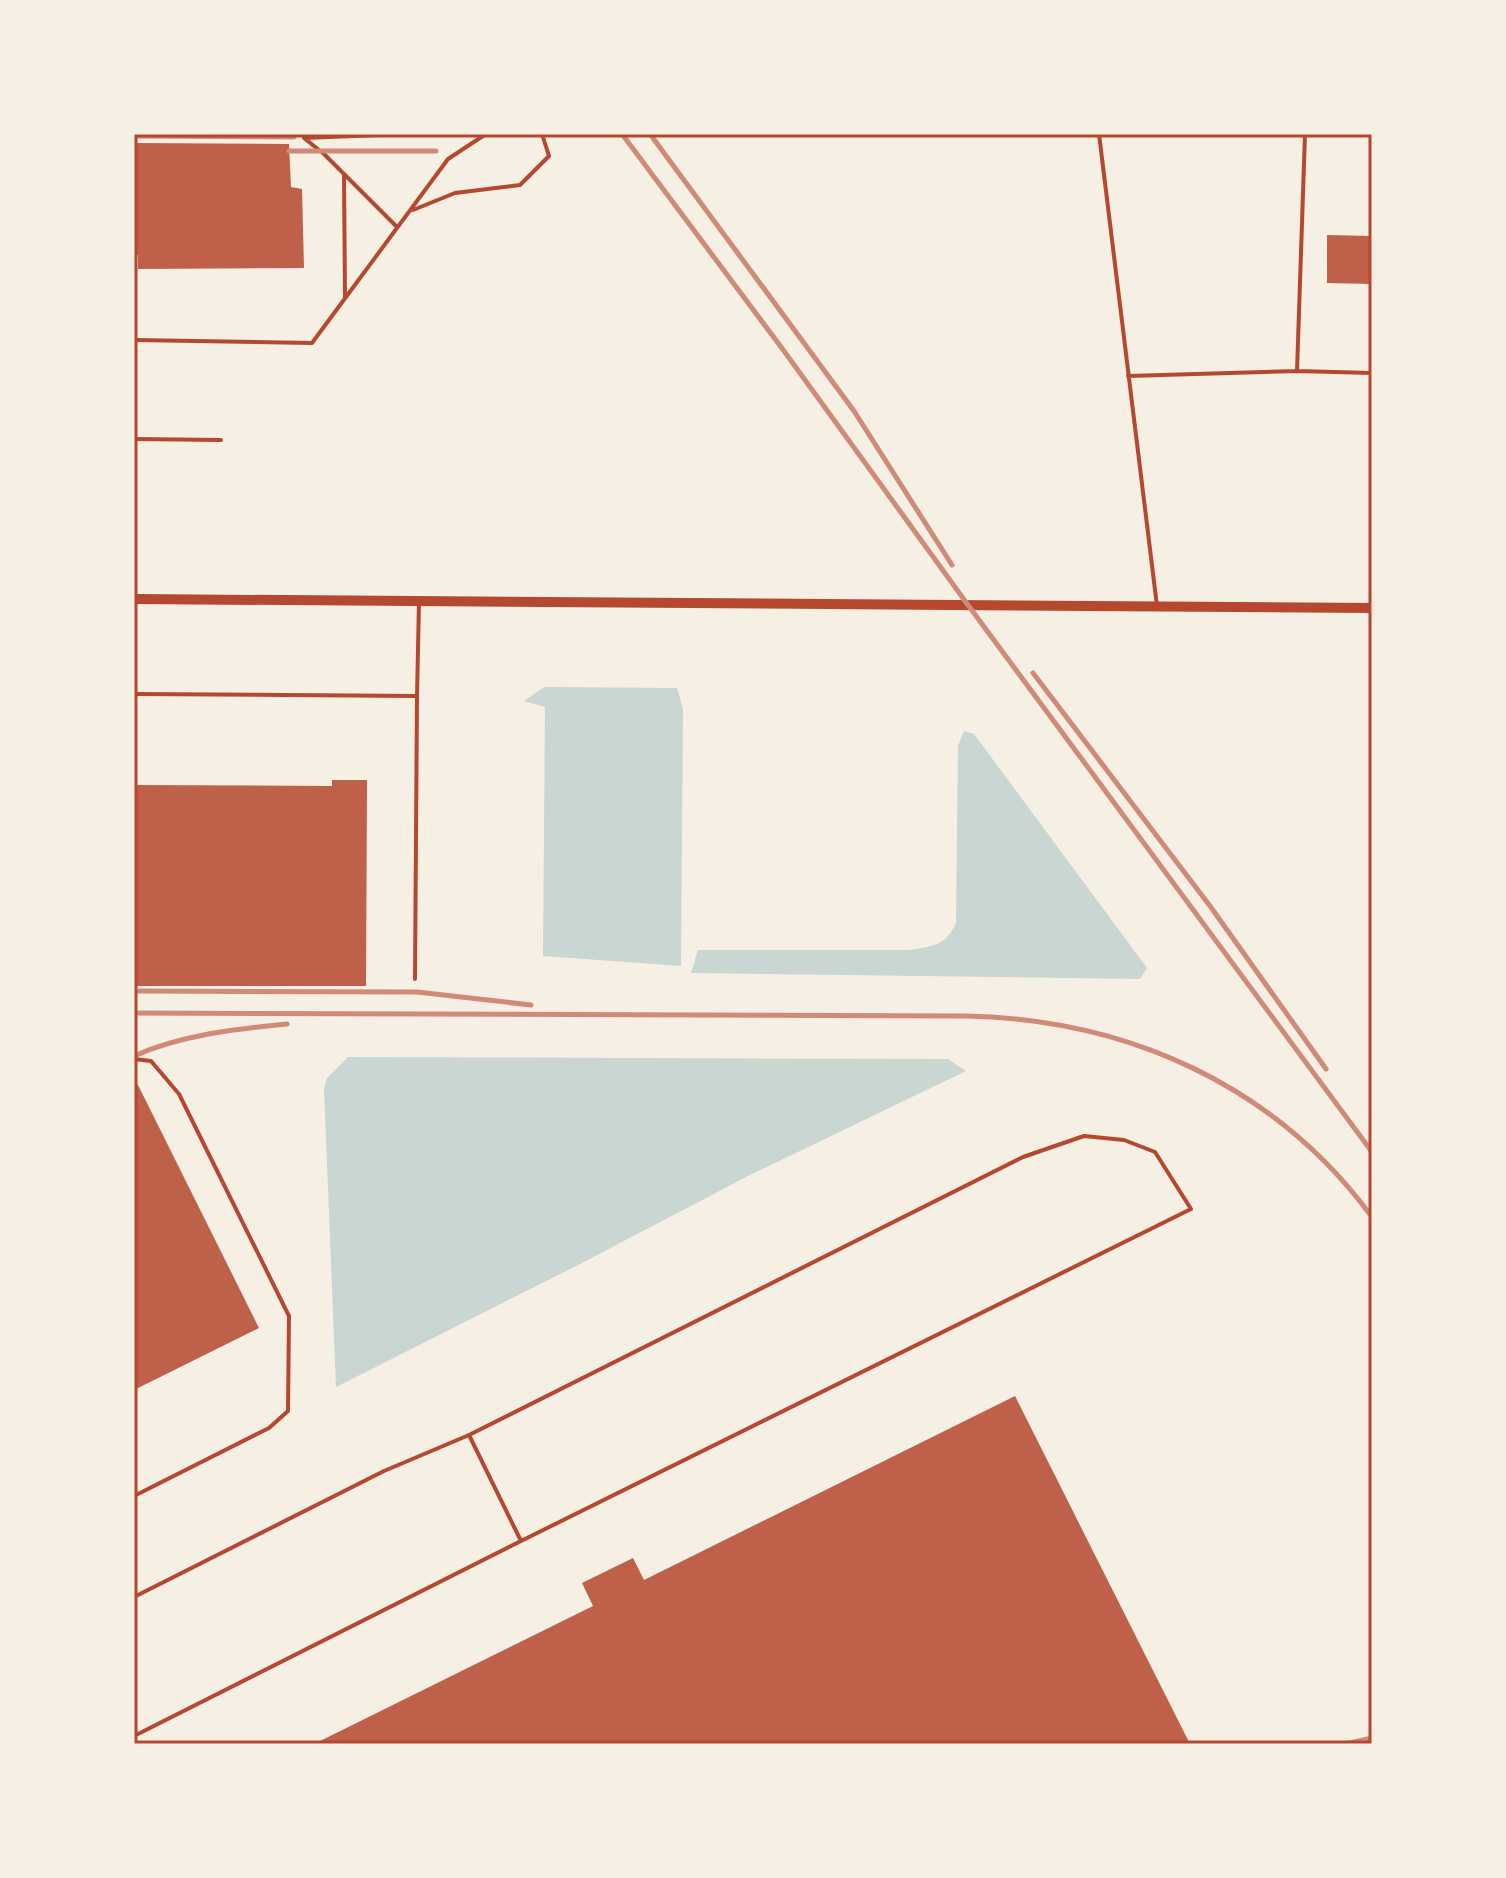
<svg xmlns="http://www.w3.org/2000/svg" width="1506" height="1878" font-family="'IBM Plex Sans',sans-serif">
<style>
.water{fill:#c9d6d2}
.building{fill:#bf614a}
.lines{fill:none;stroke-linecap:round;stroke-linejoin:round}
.service{stroke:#b5482f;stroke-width:4}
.tertiary{stroke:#b5482f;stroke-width:10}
.rail{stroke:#cf8b77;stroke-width:5}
.neatline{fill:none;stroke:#b5482f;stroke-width:3}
</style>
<rect width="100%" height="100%" fill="#f6efe4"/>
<path class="water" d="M 544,687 L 677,688 L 683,709 L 681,966 L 543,956 L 545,707 L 524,701 Z
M 964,731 L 974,734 L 1147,968 L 1140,979 L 691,973 L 698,950 L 910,950 C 933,946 946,946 956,923 L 958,746 Z
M 348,1057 L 948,1059 L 966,1071 L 748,1176 L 580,1264 L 336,1387 L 324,1089 L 327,1078 Z"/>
<path class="building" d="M 134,143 L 289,144 L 291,187 L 302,189 L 304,268 L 138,269 L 138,255 L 134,255 Z
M 1327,235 L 1372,236 L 1372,284 L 1327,283 Z
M 332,780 L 367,780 L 366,986 L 134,986 L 134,785 L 332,786 Z
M 134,1077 L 259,1328 L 134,1390 Z
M 1015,1396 L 1190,1744 L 314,1744 L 593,1606 L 582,1583 L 633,1558 L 644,1580 Z"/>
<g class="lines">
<path class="service" d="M 1099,134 L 1157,606
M 344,174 L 345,297
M 413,210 L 455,193 L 520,185 L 549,156 L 542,134
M 397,227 L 324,154 L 304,138 L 404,134
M 134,340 L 312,343 L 448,159 L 486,134
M 1297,371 L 1372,373
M 1128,376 L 1297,371 L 1305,134
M 134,439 L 221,440
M 134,694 L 417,696 L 419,602
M 415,979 L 417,696
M 134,1059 L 151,1061 L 179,1094 L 289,1316 L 288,1411 L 269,1428 L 134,1496
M 469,1435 L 521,1541
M 134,1597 L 384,1471 L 469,1435 L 1023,1157 L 1084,1136 L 1124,1140 L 1155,1152 L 1191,1209 L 521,1541 L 134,1736"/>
<path class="tertiary" d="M 134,599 L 1372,608"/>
<path class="rail" d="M 622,134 L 784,351 L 968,605 L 1372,1152
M 650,134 L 854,411 L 952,565
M 134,136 L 294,137
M 289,151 L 436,151
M 1033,673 L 1210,906 L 1326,1069
M 134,991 L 417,992 L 531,1005
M 134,1013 L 966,1016 C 1127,1019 1275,1085 1372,1217
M 134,1056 C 181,1035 235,1029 287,1024
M 1345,1744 L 1372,1738"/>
</g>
<rect width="1506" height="1878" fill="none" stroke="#f6efe4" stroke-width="272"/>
<rect x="136" y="136" width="1234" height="1606" class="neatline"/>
</svg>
